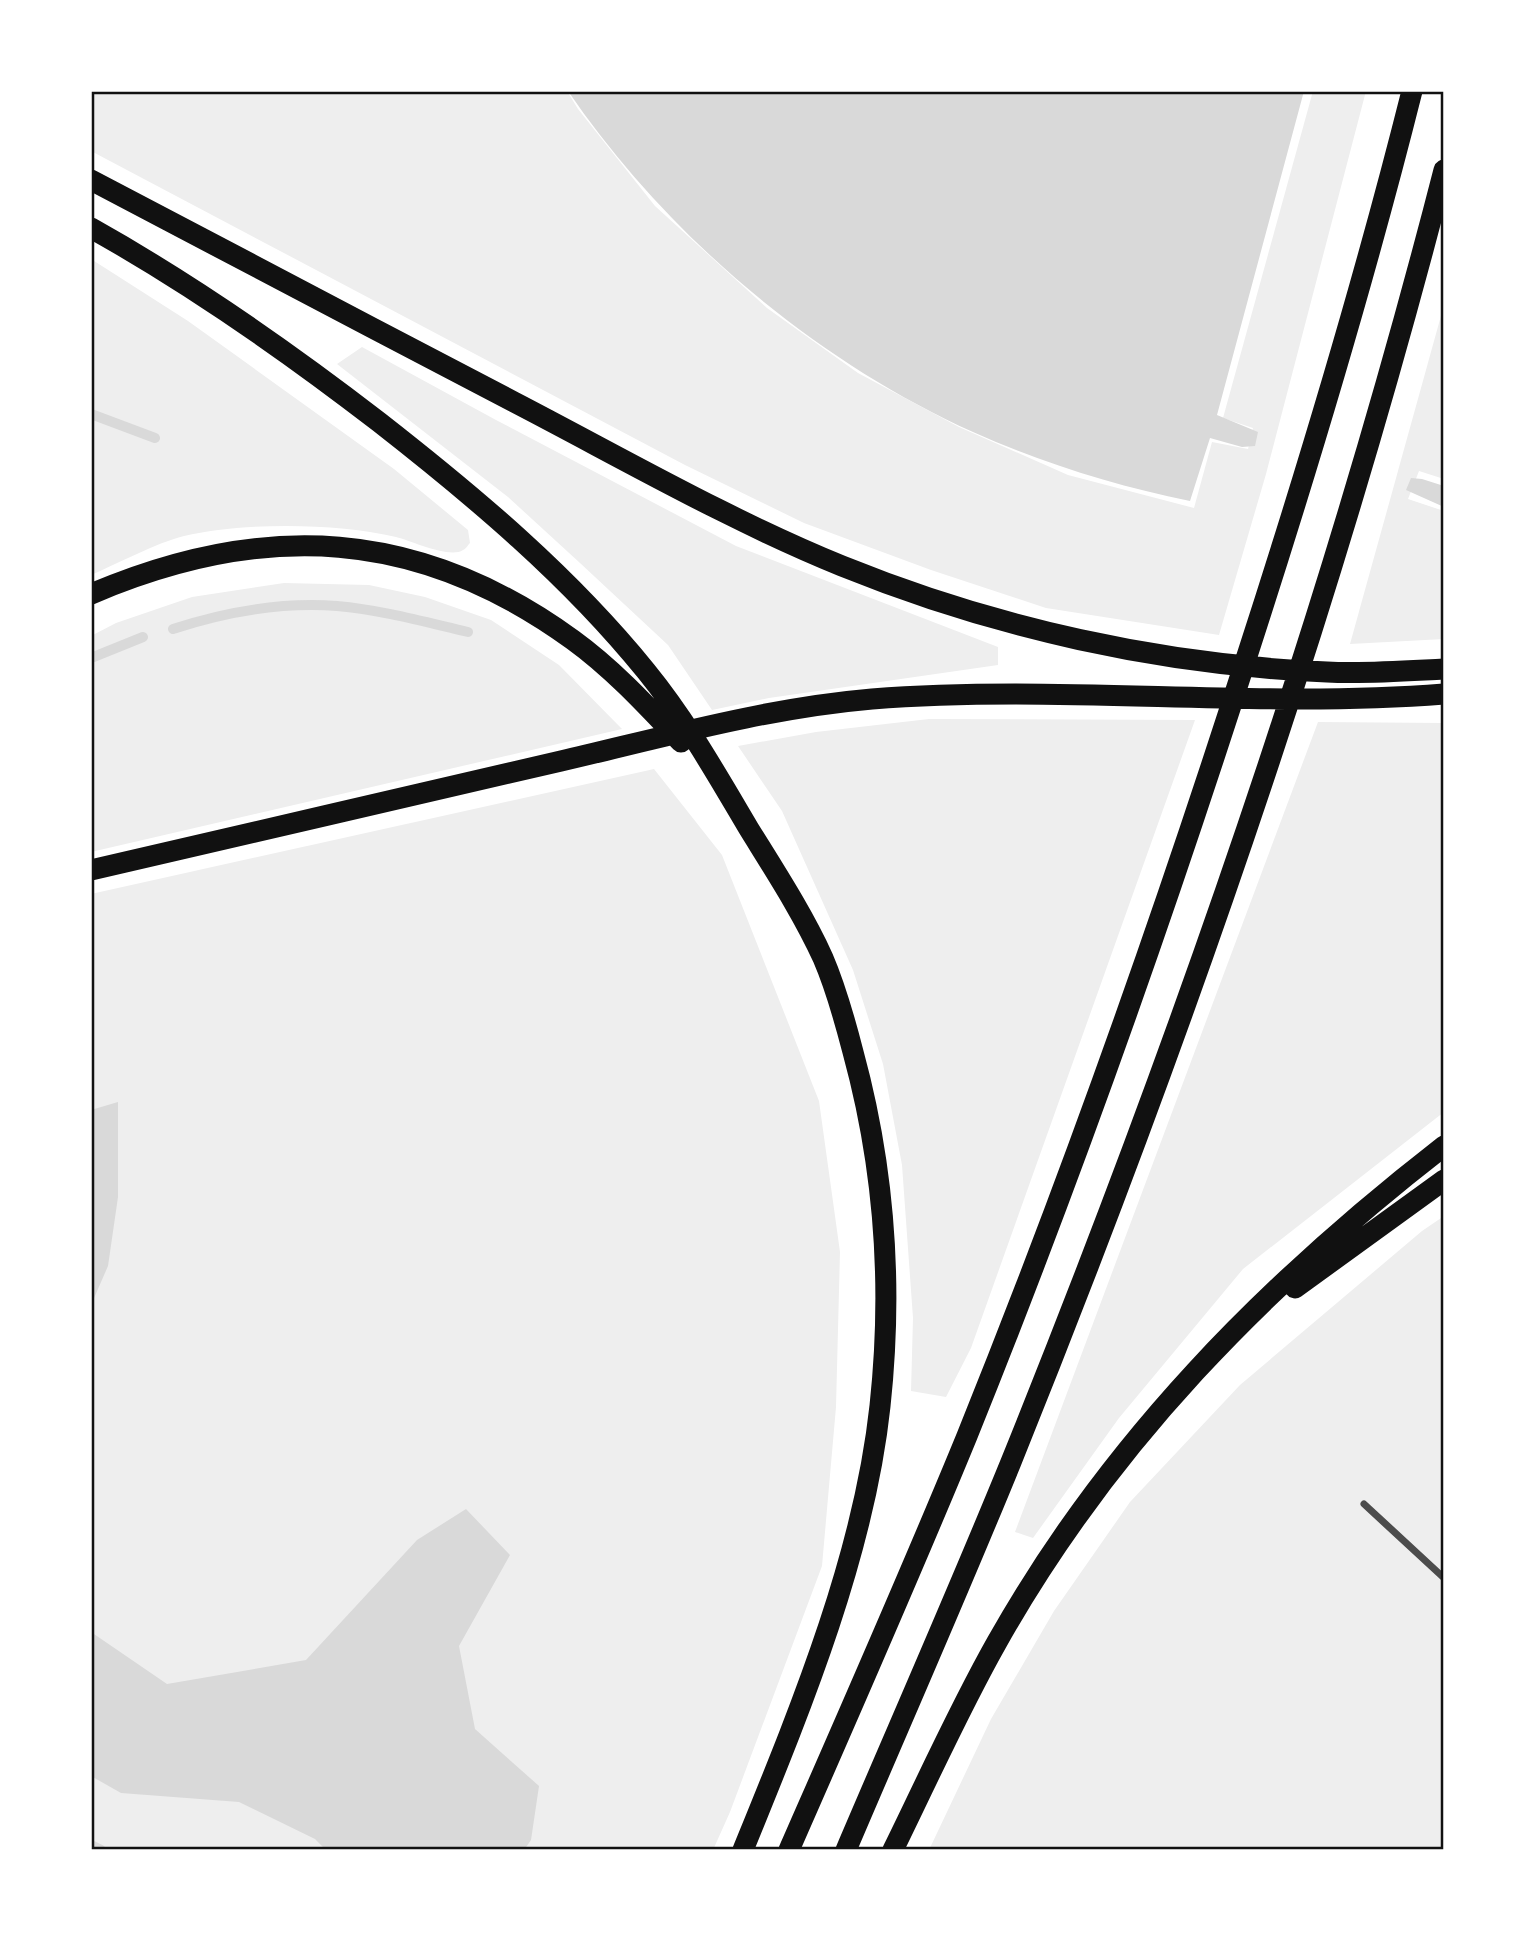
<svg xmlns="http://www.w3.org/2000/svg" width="1535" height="1941" font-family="'Titillium Web',sans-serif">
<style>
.green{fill:#eee}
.water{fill:#d9d9d9}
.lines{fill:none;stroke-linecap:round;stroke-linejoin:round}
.stream{stroke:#d9d9d9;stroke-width:10}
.minor{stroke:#4c4c4c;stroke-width:7}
.motorway{stroke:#111;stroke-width:21}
.neatline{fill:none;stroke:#111;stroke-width:2.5}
</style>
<rect width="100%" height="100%" fill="#fff"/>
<path class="green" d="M 91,91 L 567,91 L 578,109 L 655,206 L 767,308 L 858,373 L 959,427 L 1068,475 L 1194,508 L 1212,442 L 1248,449 L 1253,428 L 1223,418 L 1313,91 L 1366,91 L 1266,474 L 1219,635 L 1046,608 L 931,570 L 804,523 L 685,465 L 91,151 Z
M 91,259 L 188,321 L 394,469 L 468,530 L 470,543 C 468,545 466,549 463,550 C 450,559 412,541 396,537 C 337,523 244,522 184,536 C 156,543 119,563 91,575 Z
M 1444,305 L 1444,479 L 1419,471 L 1408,499 L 1444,511 L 1444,639 L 1350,644 Z
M 362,347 L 496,420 L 736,546 L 998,647 L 998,665 L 769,698 L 712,710 L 668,645 L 580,563 L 508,497 L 337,364 Z
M 284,583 L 369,585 L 425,597 L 491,620 L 559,665 L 622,729 L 91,852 L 91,636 L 116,623 L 192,597 Z
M 929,719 L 1195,720 L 971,1348 L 946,1397 L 911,1391 L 913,1318 L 902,1165 L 883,1064 L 853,970 L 782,811 L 738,746 L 816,732 Z
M 1318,722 L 1444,723 L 1444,1112 L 1243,1269 L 1119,1418 L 1033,1538 L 1015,1532 Z
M 654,769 L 722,855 L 819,1101 L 840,1252 L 836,1407 L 822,1566 L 730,1812 L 713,1850 L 91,1850 L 91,894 Z
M 1444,1216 L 1444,1850 L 929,1850 L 991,1719 L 1054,1611 L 1130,1502 L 1240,1385 L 1422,1231 Z"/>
<path class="water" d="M 568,91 L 1304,91 L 1217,415 L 1258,432 L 1255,446 L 1242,447 L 1210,438 L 1190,501 C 1116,486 1042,463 973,432 C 814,360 666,235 568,91 Z
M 1411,478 L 1422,479 L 1444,486 L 1444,507 L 1406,490 Z
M 118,1102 L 118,1197 L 108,1266 L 91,1305 L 91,1110 Z
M 466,1509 L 510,1555 L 459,1646 L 475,1729 L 539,1786 L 531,1840 L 524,1850 L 326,1850 L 315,1839 L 239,1802 L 121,1793 L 91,1776 L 91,1632 L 167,1684 L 306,1660 L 417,1540 Z"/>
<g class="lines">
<path class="stream" d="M 91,414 L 155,438
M 173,629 C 225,612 282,602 337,606 C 382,610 425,622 468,632
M 91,658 L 143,637
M 91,1845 L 101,1850"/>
<path class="minor" d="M 1364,1504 L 1444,1578"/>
<path class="motorway" d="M 91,180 C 232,255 373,328 514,402 C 622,458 729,520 842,566 C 995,628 1161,665 1327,672 C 1365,674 1405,671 1444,669
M 91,228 C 193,285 287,351 379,422 C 475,497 569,576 646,671 C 686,720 717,775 749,829 C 775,871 803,914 823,958 C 836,988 845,1021 853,1052 C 885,1169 893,1286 880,1406 C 864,1556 800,1710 743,1850
M 91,594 C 264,520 419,528 573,640 C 613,669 647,706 681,742
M 91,870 C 248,834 404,797 561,761 C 664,737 767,708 872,699 C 1063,684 1253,709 1444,694
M 1295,1288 L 1444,1180
M 789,1850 C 849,1713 910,1575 967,1436 C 1070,1181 1162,921 1246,659 C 1307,471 1364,282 1412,91
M 846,1850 C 901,1721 958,1592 1011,1462 C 1181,1041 1331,610 1444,170
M 893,1850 C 927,1781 959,1709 997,1642 C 1109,1443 1265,1285 1444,1146"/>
</g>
<rect width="1535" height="1941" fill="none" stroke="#ffffff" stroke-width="186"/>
<rect x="93" y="93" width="1349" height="1755" class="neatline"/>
</svg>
